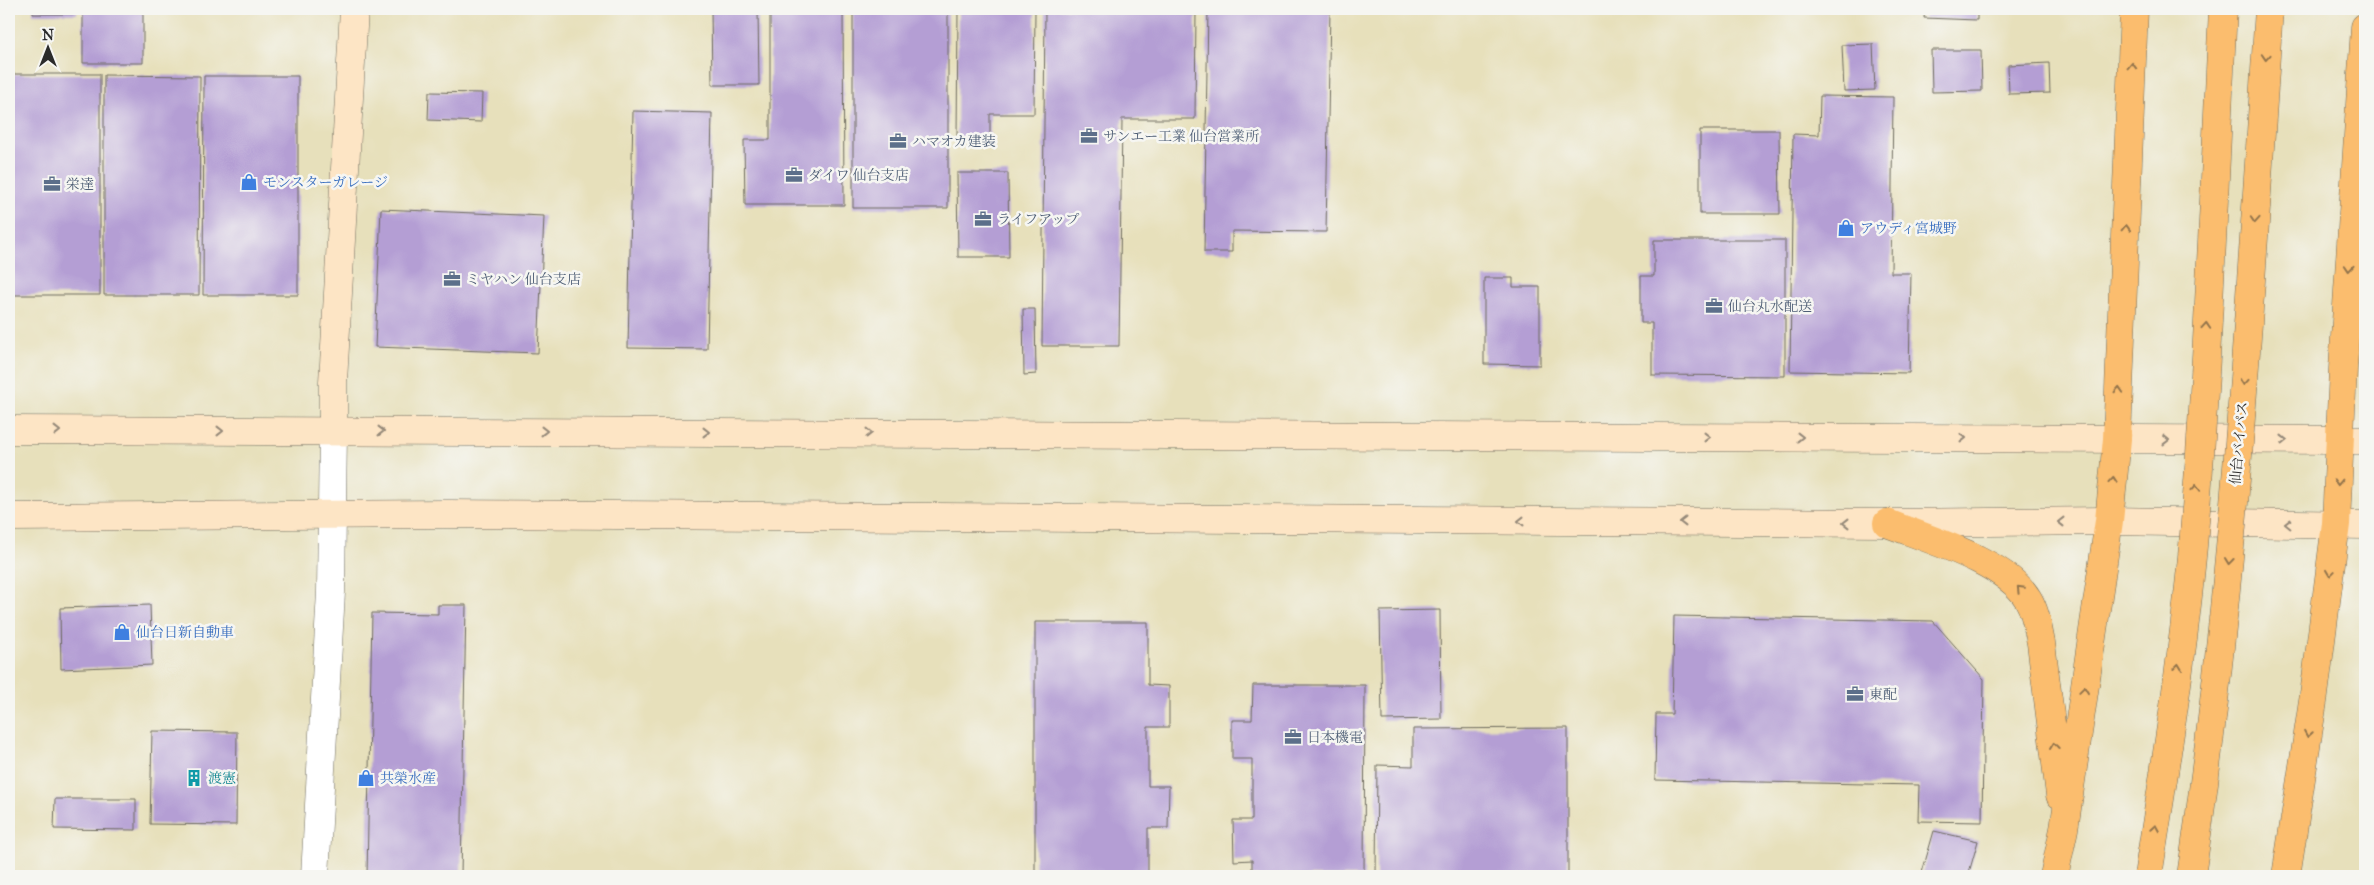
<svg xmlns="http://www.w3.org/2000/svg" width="2374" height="885" font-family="'IM FELL Great Primer','Noto Serif JP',serif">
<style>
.building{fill:#b49ed4}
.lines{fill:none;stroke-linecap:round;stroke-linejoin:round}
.street-casing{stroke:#6d6a5d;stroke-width:29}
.secondary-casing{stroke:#6d6a5d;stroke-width:29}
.highway-casing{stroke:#6d6a5d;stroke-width:29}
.street{stroke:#fff;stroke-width:28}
.secondary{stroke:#fde5c5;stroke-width:28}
.highway{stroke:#fbbd6e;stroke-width:28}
.highway-bridge-casing{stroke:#6d6a5d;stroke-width:29;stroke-linecap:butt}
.highway-bridge{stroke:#fbbd6e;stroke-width:28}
.oneway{stroke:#93744c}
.oneway2{stroke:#948878}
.labels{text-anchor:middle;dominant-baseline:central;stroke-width:5;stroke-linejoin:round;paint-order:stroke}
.service-label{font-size:14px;fill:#4e5e75;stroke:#f6f6f2;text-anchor:start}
.shop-label{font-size:14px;fill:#366cbe;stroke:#f6f6f2;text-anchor:start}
.street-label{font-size:14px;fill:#2b2b2b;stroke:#f6f6f2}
.culture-label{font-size:14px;fill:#0d838f;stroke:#f6f6f2;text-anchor:start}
</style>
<rect width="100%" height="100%" fill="#f6f6f2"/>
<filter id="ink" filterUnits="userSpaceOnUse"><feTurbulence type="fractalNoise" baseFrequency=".02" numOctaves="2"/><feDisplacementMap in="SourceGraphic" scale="10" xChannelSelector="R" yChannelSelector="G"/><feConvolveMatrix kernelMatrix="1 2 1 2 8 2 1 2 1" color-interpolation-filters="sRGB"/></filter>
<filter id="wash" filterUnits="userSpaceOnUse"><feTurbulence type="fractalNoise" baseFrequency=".0096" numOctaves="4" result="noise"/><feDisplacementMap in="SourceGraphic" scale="20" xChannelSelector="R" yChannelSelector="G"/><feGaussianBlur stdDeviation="1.12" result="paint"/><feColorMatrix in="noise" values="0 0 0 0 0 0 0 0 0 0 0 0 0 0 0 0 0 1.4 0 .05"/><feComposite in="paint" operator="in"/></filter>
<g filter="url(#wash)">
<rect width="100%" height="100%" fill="#e7e0bb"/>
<g id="blocks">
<path class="building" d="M 33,9 L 77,9 L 77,14 L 33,14 Z
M 83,9 L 143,9 L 143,63 L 83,63 Z
M 711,9 L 758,9 L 759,85 L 712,85 Z
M 770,9 L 843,9 L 844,205 L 745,205 L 744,140 L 770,140 Z
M 853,9 L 948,9 L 948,208 L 853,208 Z
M 958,9 L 1035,9 L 1034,114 L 990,114 L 990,139 L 957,139 Z
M 1045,9 L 1196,9 L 1195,119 L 1122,119 L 1119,346 L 1042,346 Z
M 1208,9 L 1330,9 L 1326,232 L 1232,231 L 1232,252 L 1204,252 Z
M 1925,9 L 1977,9 L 1977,20 L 1924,18 Z
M 1873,44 L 1875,90 L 1844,91 L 1842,45 Z
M 1931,50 L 1981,50 L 1982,91 L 1932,92 Z
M 2049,63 L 2050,93 L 2009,94 L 2008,65 Z
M 9,74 L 100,74 L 100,295 L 9,295 Z
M 104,75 L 200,76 L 199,295 L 104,295 Z
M 204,76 L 298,76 L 298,295 L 203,295 Z
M 429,92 L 482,93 L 481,122 L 428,120 Z
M 1820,96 L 1893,97 L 1891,273 L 1911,273 L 1909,373 L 1790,371 L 1793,134 L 1819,135 Z
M 633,111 L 712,113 L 707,349 L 628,348 Z
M 1700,130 L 1779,130 L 1780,214 L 1700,214 Z
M 957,173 L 1008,173 L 1009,257 L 958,257 Z
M 381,209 L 544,216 L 538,353 L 375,347 Z
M 1654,240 L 1785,240 L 1785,376 L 1652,375 L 1652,323 L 1641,323 L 1641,276 L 1654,276 Z
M 1484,278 L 1513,278 L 1513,287 L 1540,287 L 1540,365 L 1484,364 Z
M 1023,309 L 1035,309 L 1036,374 L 1024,375 Z
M 150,605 L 152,665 L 61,669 L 60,608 Z
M 438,605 L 466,605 L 461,876 L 367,876 L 372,613 L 438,614 Z
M 1440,610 L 1441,719 L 1382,720 L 1380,611 Z
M 1674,616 L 1933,621 L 1984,679 L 1982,822 L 1918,821 L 1919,785 L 1655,780 L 1656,714 L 1672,714 Z
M 1035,622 L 1148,622 L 1148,685 L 1169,686 L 1169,727 L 1148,727 L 1148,786 L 1169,786 L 1168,828 L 1148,828 L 1148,876 L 1035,876 Z
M 1253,685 L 1365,685 L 1364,876 L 1252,876 L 1252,860 L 1234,861 L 1233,820 L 1252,820 L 1252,759 L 1232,759 L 1232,720 L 1252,720 Z
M 1568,728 L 1568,876 L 1376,876 L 1377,765 L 1413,766 L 1413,729 Z
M 152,731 L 237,732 L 236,825 L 150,824 Z
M 9,736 L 10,736 L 11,781 L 9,781 Z
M 55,799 L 136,799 L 136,830 L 54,829 Z
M 1934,831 L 1978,841 L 1968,876 L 1921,876 Z"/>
</g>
</g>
<g filter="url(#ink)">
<use href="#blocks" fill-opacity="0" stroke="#6d6a5d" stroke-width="1"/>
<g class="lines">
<g class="street-casing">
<path id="street" d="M 315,876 L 331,592 L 333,430"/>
</g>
<g class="secondary-casing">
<path id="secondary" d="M 9,430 L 2365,440
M 333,430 L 333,382 L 354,9
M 9,517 L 448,514 L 1887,523 L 2109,521 L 2365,525"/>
</g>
<g class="highway-casing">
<path id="highway" d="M 1887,523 C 1927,539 2005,561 2028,599 C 2036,612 2038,629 2041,643 L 2060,795
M 2054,876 L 2064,829 L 2109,521 L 2117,439 L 2134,9
M 2286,876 L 2314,695 L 2336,524 L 2343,368 L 2365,27"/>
</g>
<use href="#street" class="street"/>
<use href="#secondary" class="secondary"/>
<use href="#highway" class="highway"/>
<g class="highway-bridge-casing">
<path id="highway-bridge" d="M 2148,876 C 2165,767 2183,657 2193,546 C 2208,368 2214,188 2223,9
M 2191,876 C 2234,589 2250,299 2269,9"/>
</g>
<use href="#highway-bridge" class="highway-bridge"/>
</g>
<defs><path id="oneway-chevron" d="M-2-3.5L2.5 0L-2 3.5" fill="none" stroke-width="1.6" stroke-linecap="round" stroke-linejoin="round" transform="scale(1.25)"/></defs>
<g class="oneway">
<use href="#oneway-chevron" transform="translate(2266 57) rotate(94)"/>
<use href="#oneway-chevron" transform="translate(2132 66) rotate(-88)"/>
<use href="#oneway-chevron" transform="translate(2255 220) rotate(94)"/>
<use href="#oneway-chevron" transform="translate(2126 228) rotate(-88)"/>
<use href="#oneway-chevron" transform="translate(2349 268) rotate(94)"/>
<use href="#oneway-chevron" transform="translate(2206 326) rotate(-86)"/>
<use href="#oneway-chevron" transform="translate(2244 382) rotate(95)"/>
<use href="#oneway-chevron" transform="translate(2119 390) rotate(-87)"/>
<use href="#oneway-chevron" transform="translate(2113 480) rotate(-85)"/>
<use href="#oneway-chevron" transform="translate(2338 482) rotate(92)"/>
<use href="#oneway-chevron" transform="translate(2196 488) rotate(-86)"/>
<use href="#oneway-chevron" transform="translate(2229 561) rotate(96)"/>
<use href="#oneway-chevron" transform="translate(2330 573) rotate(98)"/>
<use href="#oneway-chevron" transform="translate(2020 589) rotate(-134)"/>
<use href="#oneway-chevron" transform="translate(2178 667) rotate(-83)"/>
<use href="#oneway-chevron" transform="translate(2084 690) rotate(-82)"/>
<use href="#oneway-chevron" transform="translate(2308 734) rotate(99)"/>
<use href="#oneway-chevron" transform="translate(2054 746) rotate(-97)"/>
<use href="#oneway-chevron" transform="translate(2155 828) rotate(-81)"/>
</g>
<g class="oneway2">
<use href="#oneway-chevron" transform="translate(57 431)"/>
<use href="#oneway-chevron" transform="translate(220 431)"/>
<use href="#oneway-chevron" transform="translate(381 431)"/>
<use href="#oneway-chevron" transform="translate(544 431)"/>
<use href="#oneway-chevron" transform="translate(706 432)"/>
<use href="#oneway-chevron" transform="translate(869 433)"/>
<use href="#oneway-chevron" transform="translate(1707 437)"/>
<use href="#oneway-chevron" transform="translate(1800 437)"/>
<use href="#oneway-chevron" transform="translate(1963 438)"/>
<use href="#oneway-chevron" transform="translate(2166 440) rotate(1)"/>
<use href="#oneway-chevron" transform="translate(2284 440) rotate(-1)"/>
<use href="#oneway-chevron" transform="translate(1521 521) rotate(-180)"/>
<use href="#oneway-chevron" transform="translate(1683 522) rotate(-180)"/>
<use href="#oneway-chevron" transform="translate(2061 522) rotate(180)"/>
<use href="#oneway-chevron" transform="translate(1846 523) rotate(-180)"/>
<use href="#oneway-chevron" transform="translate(2288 524) rotate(-179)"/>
</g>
</g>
<defs>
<g id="office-bare" transform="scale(1.35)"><path d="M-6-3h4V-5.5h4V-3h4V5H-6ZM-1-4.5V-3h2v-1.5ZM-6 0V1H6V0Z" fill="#5c6f8a" stroke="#f6f6f2" stroke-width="2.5" paint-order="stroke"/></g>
<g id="shop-bare" transform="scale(1.35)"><path d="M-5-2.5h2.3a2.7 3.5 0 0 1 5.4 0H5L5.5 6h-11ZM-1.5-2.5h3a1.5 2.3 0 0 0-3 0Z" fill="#3f7fe0" stroke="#f6f6f2" stroke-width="2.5" paint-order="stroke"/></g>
<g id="building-bare" transform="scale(1.35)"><path d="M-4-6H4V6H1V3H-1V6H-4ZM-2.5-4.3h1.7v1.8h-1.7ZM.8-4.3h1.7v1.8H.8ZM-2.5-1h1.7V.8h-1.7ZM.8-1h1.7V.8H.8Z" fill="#0f9aa8" stroke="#f6f6f2" stroke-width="2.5" paint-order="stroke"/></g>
</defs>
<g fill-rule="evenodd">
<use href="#office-bare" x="1089" y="136"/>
<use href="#office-bare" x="898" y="141"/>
<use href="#office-bare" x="794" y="175"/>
<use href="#shop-bare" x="249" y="182"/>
<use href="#office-bare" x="52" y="184"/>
<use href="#office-bare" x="983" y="219"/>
<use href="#shop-bare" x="1846" y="228"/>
<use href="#office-bare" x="452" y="279"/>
<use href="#office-bare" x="1714" y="306"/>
<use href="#shop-bare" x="122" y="632"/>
<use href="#office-bare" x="1855" y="694"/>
<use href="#office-bare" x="1293" y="737"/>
<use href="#building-bare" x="194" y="778"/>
<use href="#shop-bare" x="366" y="778"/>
</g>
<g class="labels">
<g class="service-label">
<text x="1103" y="136">サンエー工業 仙台営業所</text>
<text x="912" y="141">ハマオカ建装</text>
<text x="808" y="175">ダイワ 仙台支店</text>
<text x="66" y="184">栄達</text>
<text x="997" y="219">ライフアップ</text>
<text x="466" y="279">ミヤハン 仙台支店</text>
<text x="1728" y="306">仙台丸水配送</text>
<text x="1869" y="694">東配</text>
<text x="1307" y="737">日本機電</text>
</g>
<g class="shop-label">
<text x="263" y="182">モンスターガレージ</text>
<text x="1860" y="228">アウディ宮城野</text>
<text x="136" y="632">仙台日新自動車</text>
<text x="380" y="778">共榮水産</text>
</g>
<g class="street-label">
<text transform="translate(2239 443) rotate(-85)">仙台バイパス</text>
</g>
<g class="culture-label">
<text x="208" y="778">渡憲</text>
</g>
</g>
<rect width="2374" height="885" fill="none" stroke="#f6f6f2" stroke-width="30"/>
<g transform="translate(48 48)" stroke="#f6f6f2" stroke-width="4" paint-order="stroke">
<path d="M0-4L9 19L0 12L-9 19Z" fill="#2b2b2b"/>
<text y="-8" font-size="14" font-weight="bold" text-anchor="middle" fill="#2b2b2b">N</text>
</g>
</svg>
